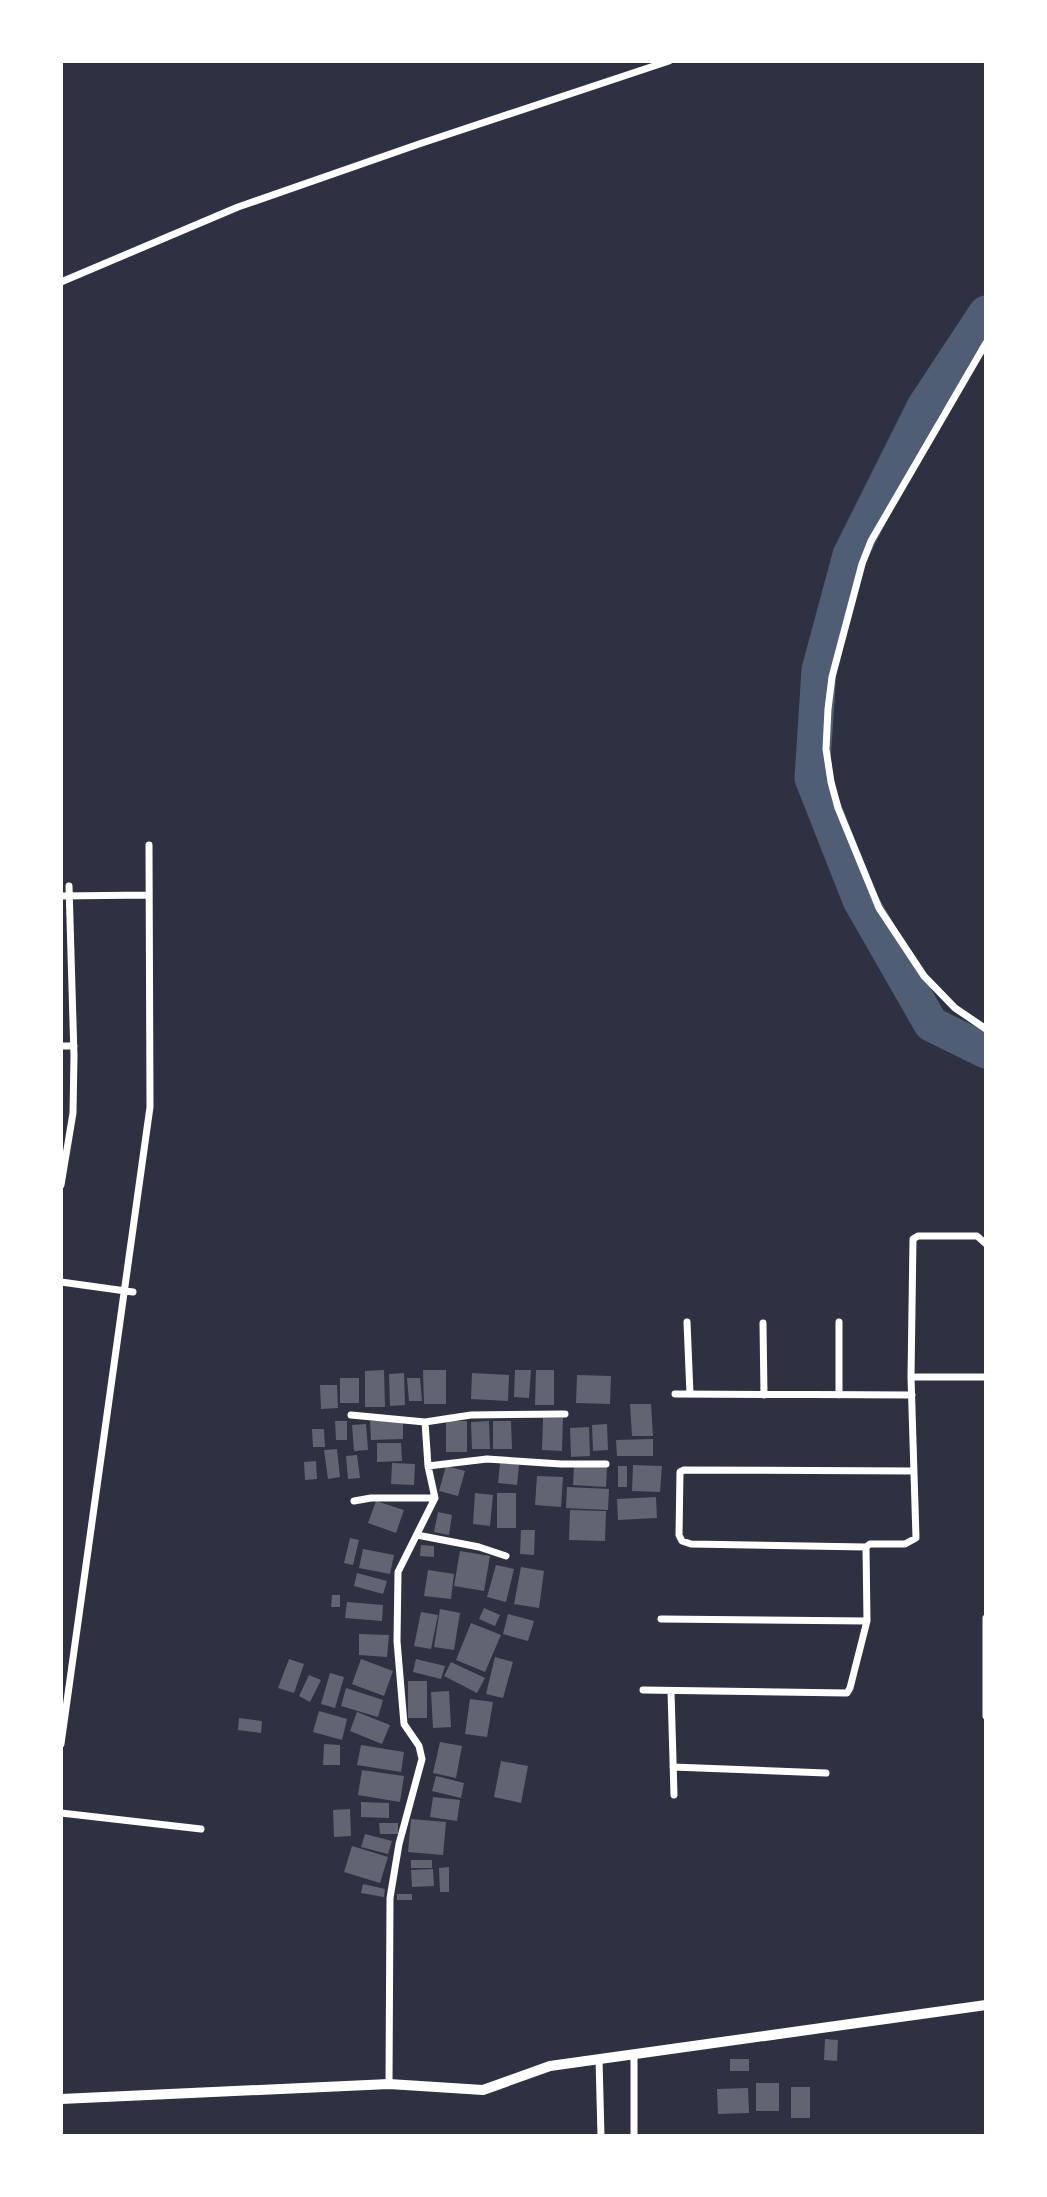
<svg xmlns="http://www.w3.org/2000/svg" width="1047" height="2197" font-family="Arial,sans-serif">
<style>
.lines{fill:none;stroke-linecap:round;stroke-linejoin:round}
.river{stroke:#4f5d75;stroke-width:35}
.building{fill:#626471}
.minor{stroke:#fff;stroke-width:7}
.tertiary{stroke:#fff;stroke-width:10}
</style>
<rect width="100%" height="100%" fill="#2d3142"/>
<g class="lines">
<path class="river" d="M 986,313 L 924,407 L 850,555 L 819,670 L 812,778 L 860,900 L 931,1024 L 986,1051"/>
</g>
<path class="building" d="M 384,1370 L 385,1407 L 365,1407 L 365,1371 Z
M 423,1370 L 446,1370 L 446,1404 L 424,1404 Z
M 515,1370 L 531,1370 L 529,1398 L 514,1397 Z
M 536,1370 L 554,1370 L 554,1405 L 535,1405 Z
M 404,1373 L 405,1405 L 390,1406 L 389,1374 Z
M 472,1373 L 509,1375 L 508,1401 L 471,1399 Z
M 577,1375 L 611,1376 L 610,1404 L 576,1403 Z
M 340,1378 L 359,1378 L 359,1403 L 340,1403 Z
M 407,1378 L 420,1378 L 422,1401 L 409,1401 Z
M 320,1385 L 337,1385 L 338,1408 L 321,1409 Z
M 630,1404 L 651,1404 L 653,1436 L 632,1436 Z
M 543,1418 L 563,1418 L 562,1451 L 542,1450 Z
M 403,1420 L 403,1439 L 371,1440 L 370,1421 Z
M 335,1421 L 347,1421 L 347,1440 L 336,1440 Z
M 446,1421 L 467,1421 L 467,1452 L 446,1452 Z
M 489,1421 L 490,1449 L 472,1449 L 471,1422 Z
M 493,1421 L 511,1421 L 512,1449 L 493,1449 Z
M 366,1424 L 368,1450 L 354,1451 L 352,1425 Z
M 607,1424 L 608,1450 L 593,1451 L 592,1425 Z
M 589,1427 L 590,1456 L 571,1457 L 570,1428 Z
M 312,1429 L 324,1429 L 325,1447 L 313,1447 Z
M 653,1439 L 653,1456 L 617,1456 L 616,1440 Z
M 377,1443 L 401,1443 L 402,1461 L 377,1462 Z
M 337,1449 L 340,1477 L 328,1479 L 324,1450 Z
M 357,1455 L 360,1478 L 348,1479 L 346,1456 Z
M 316,1461 L 317,1479 L 305,1480 L 304,1462 Z
M 392,1463 L 415,1464 L 414,1485 L 391,1484 Z
M 500,1463 L 519,1465 L 517,1485 L 498,1483 Z
M 574,1465 L 607,1467 L 606,1487 L 573,1485 Z
M 633,1465 L 662,1466 L 660,1492 L 632,1491 Z
M 446,1466 L 465,1471 L 458,1496 L 439,1491 Z
M 618,1466 L 627,1466 L 627,1487 L 618,1487 Z
M 537,1476 L 563,1477 L 561,1507 L 535,1505 Z
M 567,1487 L 609,1489 L 608,1510 L 566,1508 Z
M 475,1493 L 493,1495 L 490,1526 L 473,1524 Z
M 497,1493 L 516,1493 L 516,1528 L 497,1528 Z
M 656,1497 L 657,1518 L 618,1520 L 617,1499 Z
M 376,1501 L 404,1510 L 396,1533 L 368,1523 Z
M 570,1510 L 606,1511 L 605,1541 L 569,1540 Z
M 438,1512 L 452,1515 L 449,1535 L 434,1532 Z
M 521,1530 L 535,1530 L 534,1555 L 520,1554 Z
M 350,1538 L 359,1540 L 353,1565 L 344,1563 Z
M 421,1545 L 434,1546 L 434,1557 L 420,1556 Z
M 363,1549 L 394,1555 L 390,1574 L 359,1568 Z
M 460,1551 L 490,1556 L 484,1591 L 454,1586 Z
M 496,1565 L 514,1569 L 506,1602 L 487,1597 Z
M 521,1567 L 544,1571 L 539,1608 L 514,1604 Z
M 428,1570 L 454,1574 L 451,1599 L 424,1596 Z
M 357,1573 L 387,1581 L 383,1594 L 354,1586 Z
M 332,1595 L 340,1595 L 340,1607 L 331,1607 Z
M 347,1602 L 383,1605 L 382,1621 L 345,1618 Z
M 484,1608 L 500,1615 L 495,1626 L 479,1619 Z
M 440,1609 L 460,1613 L 454,1650 L 434,1647 Z
M 421,1612 L 438,1615 L 431,1649 L 414,1646 Z
M 508,1614 L 534,1621 L 528,1641 L 503,1634 Z
M 471,1623 L 501,1635 L 485,1672 L 456,1660 Z
M 359,1634 L 389,1635 L 387,1657 L 359,1655 Z
M 495,1657 L 513,1662 L 503,1698 L 486,1694 Z
M 289,1659 L 304,1664 L 294,1693 L 278,1688 Z
M 361,1659 L 393,1671 L 384,1696 L 352,1684 Z
M 416,1659 L 445,1666 L 441,1679 L 413,1672 Z
M 451,1662 L 485,1678 L 477,1693 L 444,1676 Z
M 330,1673 L 344,1677 L 335,1708 L 321,1704 Z
M 309,1675 L 321,1680 L 310,1702 L 299,1696 Z
M 408,1681 L 427,1681 L 427,1718 L 408,1718 Z
M 346,1688 L 383,1700 L 378,1717 L 341,1706 Z
M 449,1691 L 451,1727 L 433,1728 L 431,1692 Z
M 470,1699 L 493,1702 L 487,1737 L 465,1734 Z
M 319,1711 L 347,1719 L 342,1740 L 313,1732 Z
M 357,1712 L 390,1725 L 382,1744 L 350,1731 Z
M 239,1718 L 262,1721 L 261,1733 L 238,1730 Z
M 440,1742 L 462,1746 L 456,1778 L 433,1773 Z
M 324,1744 L 340,1745 L 340,1765 L 323,1765 Z
M 361,1745 L 404,1752 L 401,1772 L 357,1765 Z
M 501,1761 L 528,1766 L 521,1803 L 494,1797 Z
M 362,1770 L 404,1776 L 400,1802 L 358,1795 Z
M 436,1776 L 464,1783 L 461,1798 L 432,1791 Z
M 433,1797 L 460,1800 L 457,1821 L 430,1817 Z
M 361,1802 L 389,1803 L 389,1818 L 361,1817 Z
M 350,1809 L 351,1836 L 334,1837 L 333,1810 Z
M 411,1819 L 446,1822 L 443,1855 L 408,1852 Z
M 379,1823 L 398,1823 L 398,1834 L 380,1834 Z
M 365,1834 L 392,1841 L 388,1854 L 361,1847 Z
M 352,1846 L 388,1857 L 380,1883 L 344,1872 Z
M 411,1860 L 432,1860 L 432,1868 L 411,1868 Z
M 449,1867 L 449,1892 L 440,1892 L 439,1868 Z
M 433,1869 L 434,1886 L 412,1887 L 411,1870 Z
M 363,1884 L 385,1889 L 384,1897 L 361,1893 Z
M 397,1894 L 412,1894 L 412,1900 L 397,1900 Z
M 825,2039 L 838,2040 L 837,2061 L 824,2060 Z
M 730,2059 L 749,2059 L 749,2071 L 730,2071 Z
M 756,2083 L 779,2083 L 779,2111 L 756,2111 Z
M 791,2087 L 810,2087 L 810,2118 L 791,2118 Z
M 748,2088 L 749,2113 L 718,2114 L 717,2089 Z"/>
<g class="lines">
<path class="minor" d="M 61,282 L 238,207 L 419,144 L 669,61
M 986,343 L 871,541 L 862,564 L 832,677 L 828,709 L 826,749 L 831,782 L 838,808 L 879,908 L 924,976 L 955,1008 L 986,1029
M 61,896 L 148,895
M 61,1046 L 74,1046
M 61,1185 L 73,1113 L 74,1056 L 69,886
M 61,1282 L 133,1292
M 687,1322 L 690,1394
M 839,1322 L 839,1395
M 763,1323 L 764,1395
M 911,1377 L 986,1377
M 675,1394 L 912,1395
M 351,1415 L 425,1422
M 428,1466 L 487,1459 L 561,1464 L 606,1464
M 354,1501 L 371,1498 L 435,1498
M 417,1535 L 479,1547 L 506,1556
M 866,1547 L 691,1544 L 682,1541 L 679,1535 L 680,1472 L 684,1470 L 914,1471
M 986,1618 L 986,1716
M 661,1619 L 867,1621
M 643,1690 L 847,1693 L 850,1688 L 867,1621 L 866,1547 L 870,1544 L 905,1544 L 916,1538 L 911,1377 L 913,1239 L 918,1236 L 977,1236 L 986,1244
M 671,1691 L 674,1795
M 61,1744 L 150,1107 L 149,845
M 673,1767 L 826,1773
M 61,1813 L 201,1829
M 599,2059 L 601,2136
M 389,2084 L 390,1898 L 399,1844 L 422,1759 L 419,1746 L 404,1724 L 397,1641 L 398,1572 L 435,1498 L 428,1466 L 425,1422 L 471,1415 L 565,1414
M 634,2136 L 634,2054"/>
<path class="tertiary" d="M 61,2099 L 389,2084 L 483,2090 L 550,2066 L 986,2005"/>
</g>
<rect width="1047" height="2197" fill="none" stroke="#ffffff" stroke-width="126"/>
</svg>
